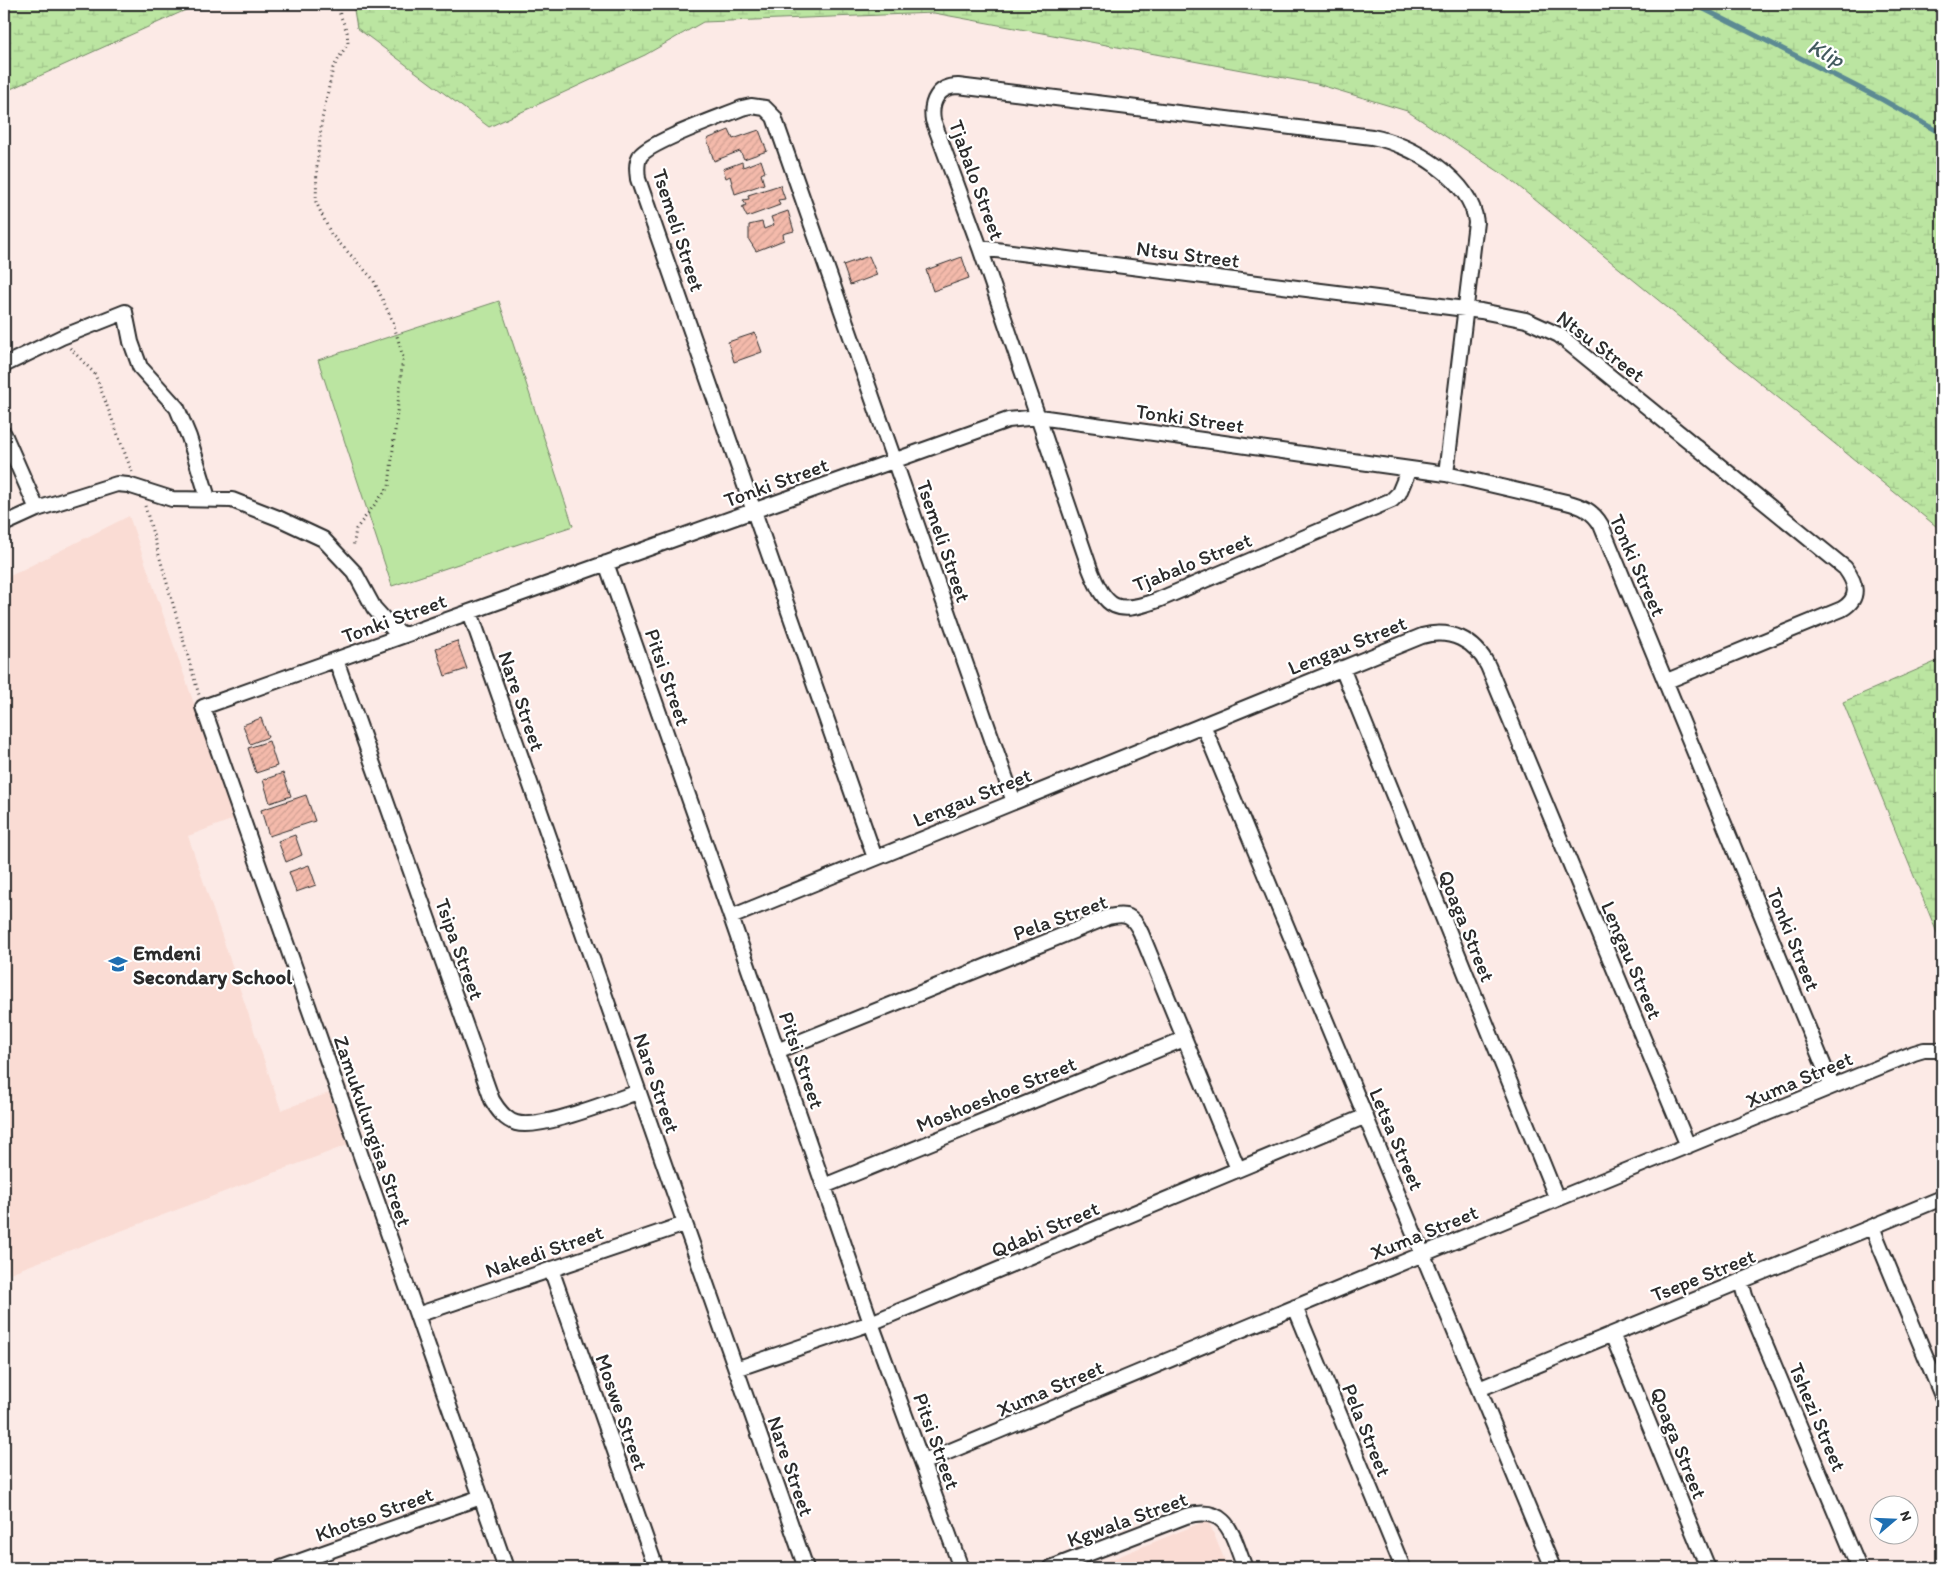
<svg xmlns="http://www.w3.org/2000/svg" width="1946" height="1572" font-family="Itim,sans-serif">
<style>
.built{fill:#fadcd4}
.grass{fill:#bbe5a1;stroke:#738866}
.wetland{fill:url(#wetland-marsh);stroke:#738866}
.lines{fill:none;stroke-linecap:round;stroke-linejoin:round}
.stream{stroke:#5b8a93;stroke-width:5}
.building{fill:url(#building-hatch);stroke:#2b2b2b}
.minor-casing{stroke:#2b2b2b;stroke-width:18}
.path{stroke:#2b2b2b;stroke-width:3;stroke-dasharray:1 4;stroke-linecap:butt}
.minor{stroke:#fff;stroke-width:14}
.labels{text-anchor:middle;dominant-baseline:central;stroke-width:4.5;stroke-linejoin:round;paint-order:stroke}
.street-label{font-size:21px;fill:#2b2b2b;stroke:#fff}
.poi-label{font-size:21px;font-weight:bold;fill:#2b2b2b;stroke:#fff;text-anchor:start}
.water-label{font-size:22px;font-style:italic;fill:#435b5f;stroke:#fff}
</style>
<defs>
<pattern id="wetland-marsh" width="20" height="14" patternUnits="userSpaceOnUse" patternTransform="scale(1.25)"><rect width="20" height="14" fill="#bbe5a1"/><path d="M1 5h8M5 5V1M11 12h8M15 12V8" fill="none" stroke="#a1c58b"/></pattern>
<pattern id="building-hatch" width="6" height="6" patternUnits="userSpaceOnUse" patternTransform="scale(1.25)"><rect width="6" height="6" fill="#f4baab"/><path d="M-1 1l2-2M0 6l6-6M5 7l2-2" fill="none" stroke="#d1a093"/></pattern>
</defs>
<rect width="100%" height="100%" fill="#fceae6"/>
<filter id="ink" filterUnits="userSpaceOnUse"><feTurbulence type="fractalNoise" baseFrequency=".02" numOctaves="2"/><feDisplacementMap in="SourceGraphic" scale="10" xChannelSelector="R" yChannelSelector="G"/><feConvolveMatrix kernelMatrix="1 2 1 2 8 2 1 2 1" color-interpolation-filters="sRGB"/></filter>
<g filter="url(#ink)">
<path class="built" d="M 129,516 L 234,819 L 188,836 L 281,1110 L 329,1093 L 350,1144 L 10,1273 L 7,1251 L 4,1252 L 4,579 Z
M 1208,1520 L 1228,1568 L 1090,1568 Z"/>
<path class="grass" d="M 499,301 L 573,526 L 392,586 L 318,360 Z"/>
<path class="wetland" d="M 4,4 L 199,4 L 4,92 Z
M 353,4 L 1942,4 L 1942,531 L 1507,177 L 1407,111 L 1317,84 L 934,13 L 703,22 L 645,55 L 489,127 L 357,28 Z
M 1942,659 L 1942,945 L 1843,702 Z"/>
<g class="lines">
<path class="stream" d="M 1694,4 L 1883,100 L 1942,134"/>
</g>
<path class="building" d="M 729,130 L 733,139 L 759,130 L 767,151 L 744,159 L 740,151 L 714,161 L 707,139 Z
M 761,160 L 765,172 L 761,174 L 764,184 L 735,194 L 730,176 L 726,178 L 723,169 L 742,162 L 743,167 Z
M 780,185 L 785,199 L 778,200 L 780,205 L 747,217 L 742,207 L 746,205 L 743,200 L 749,199 L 748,195 Z
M 788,211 L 794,231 L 783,234 L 784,240 L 756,251 L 749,240 L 749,225 L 762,222 L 764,229 L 774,225 L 771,217 Z
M 869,256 L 877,275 L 850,285 L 843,265 Z
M 962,257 L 969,278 L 933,291 L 926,270 Z
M 755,333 L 762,352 L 734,362 L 728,342 Z
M 457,641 L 467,669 L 445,676 L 436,648 Z
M 261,718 L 268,737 L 250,744 L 243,725 Z
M 269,741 L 277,766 L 256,773 L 248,748 Z
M 283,773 L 291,796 L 270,803 L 263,780 Z
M 306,795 L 315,821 L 269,836 L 261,810 Z
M 295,835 L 302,855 L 286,862 L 278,841 Z
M 309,865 L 316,885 L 296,892 L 289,872 Z"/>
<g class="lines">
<g class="minor-casing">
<path id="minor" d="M 980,248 L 1481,311 L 1526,320 L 1559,335 L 1845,568 C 1856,583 1861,598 1842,609 L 1667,681
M 4,365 L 62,337 L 125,312 L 131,342 L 140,367 L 177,408 L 189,437 L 208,498
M 4,434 L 37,509 L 4,524
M 1409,469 L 1399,493 L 1392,500 L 1158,600 C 1117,615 1106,610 1090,569 L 980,248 L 933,120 C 930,102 938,86 958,86 L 1372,137 C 1411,144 1471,179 1476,222 L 1446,474
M 37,509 L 117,484 L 128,485 L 172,499 L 232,500 L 278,518 L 323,539 L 355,573 L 374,608 L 393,629 L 405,635
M 606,563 L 731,917 L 871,1323 L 961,1568
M 470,612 L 806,1568
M 336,660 L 492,1100 C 498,1110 505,1120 516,1123 C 540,1130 612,1101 638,1092
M 1342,668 L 1557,1199
M 1203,725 L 1553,1568
M 875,858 L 638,179 C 637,171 636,163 640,156 C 651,141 721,117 742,108 L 751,106 L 765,108 L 774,117 L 1014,802
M 731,917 L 1422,636 C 1450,628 1475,640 1488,666 L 1688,1146
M 777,1051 L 1108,917 C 1126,913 1133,915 1141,933 L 1238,1169
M 824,1186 L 1184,1039
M 1872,1227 L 1942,1396
M 551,1269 L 656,1568
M 1741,1281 L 1745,1296 L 1859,1568
M 1295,1307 L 1403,1568
M 417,1315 L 685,1224
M 1612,1334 L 1708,1568
M 736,1369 L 871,1323 L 1366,1116
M 1479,1389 L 1942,1198
M 924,1462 L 1423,1254 L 1914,1053 L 1924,1050 L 1942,1050
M 281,1568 L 481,1497
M 506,1568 L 203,707 L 1008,420 L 1039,417 L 1446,474 L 1566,502 C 1582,506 1593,511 1601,525 L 1832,1086
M 1051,1568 L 1186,1516 C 1229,1504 1232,1536 1245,1568"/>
</g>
<path class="path" d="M 336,4 L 347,32 L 348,43 L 333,68 L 322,119 L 317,165 L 316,202 L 331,234 L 373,279 L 393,322 L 403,357 L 389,486 L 356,529 L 353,548
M 70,348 L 95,374 L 132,472
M 145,506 L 199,695"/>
<use href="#minor" class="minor"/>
</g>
</g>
<defs>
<g id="school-bare" transform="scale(1.5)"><path d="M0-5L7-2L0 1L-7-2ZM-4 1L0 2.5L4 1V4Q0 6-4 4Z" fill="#1f6fb2" stroke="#fff" stroke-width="2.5" paint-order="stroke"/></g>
</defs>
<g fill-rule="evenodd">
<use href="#school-bare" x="118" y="964"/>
</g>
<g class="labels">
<g class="street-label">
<text transform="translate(977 180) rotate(70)">Tjabalo Street</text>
<text transform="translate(679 230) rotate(72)">Tsemeli Street</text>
<text transform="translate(1188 254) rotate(7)">Ntsu Street</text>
<text transform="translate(1601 346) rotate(37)">Ntsu Street</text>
<text transform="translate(1190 418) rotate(8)">Tonki Street</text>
<text transform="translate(776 482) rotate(-20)">Tonki Street</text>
<text transform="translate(944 541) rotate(71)">Tsemeli Street</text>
<text transform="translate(1192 562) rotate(-22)">Tjabalo Street</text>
<text transform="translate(1638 565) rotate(66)">Tonki Street</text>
<text transform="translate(394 618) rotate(-20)">Tonki Street</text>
<text transform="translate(1347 645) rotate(-22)">Lengau Street</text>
<text transform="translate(668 677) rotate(71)">Pitsi Street</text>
<text transform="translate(522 701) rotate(71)">Nare Street</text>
<text transform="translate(972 797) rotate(-22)">Lengau Street</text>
<text transform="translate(1060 917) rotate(-20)">Pela Street</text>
<text transform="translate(1467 926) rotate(68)">Qoaga Street</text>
<text transform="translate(1794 939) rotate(68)">Tonki Street</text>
<text transform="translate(460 949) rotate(70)">Tsipa Street</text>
<text transform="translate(1632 960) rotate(67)">Lengau Street</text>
<text transform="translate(802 1060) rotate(71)">Pitsi Street</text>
<text transform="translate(1799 1079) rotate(-23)">Xuma Street</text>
<text transform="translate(657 1083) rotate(71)">Nare Street</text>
<text transform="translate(996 1094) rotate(-22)">Moshoeshoe Street</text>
<text transform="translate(373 1131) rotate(71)">Zamukulungisa Street</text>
<text transform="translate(1397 1139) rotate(67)">Letsa Street</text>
<text transform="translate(1045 1229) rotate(-23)">Qdabi Street</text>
<text transform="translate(1424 1232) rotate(-22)">Xuma Street</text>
<text transform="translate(544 1251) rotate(-19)">Nakedi Street</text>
<text transform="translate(1703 1275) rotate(-22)">Tsepe Street</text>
<text transform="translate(1050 1388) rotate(-23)">Xuma Street</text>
<text transform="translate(622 1412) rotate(71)">Moswe Street</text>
<text transform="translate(1818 1417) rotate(67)">Tshezi Street</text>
<text transform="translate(1367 1430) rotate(68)">Pela Street</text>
<text transform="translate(937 1441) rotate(70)">Pitsi Street</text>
<text transform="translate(1679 1443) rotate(68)">Qoaga Street</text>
<text transform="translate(791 1466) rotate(71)">Nare Street</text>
<text transform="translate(374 1514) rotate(-20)">Khotso Street</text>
<text transform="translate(1127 1519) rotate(-20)">Kgwala Street</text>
</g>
<g class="poi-label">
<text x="133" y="952">Emdeni<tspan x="133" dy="24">Secondary School</tspan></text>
</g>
<g class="water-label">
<text transform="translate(1826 53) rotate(27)">Klip</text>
</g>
</g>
<rect width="1946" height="1572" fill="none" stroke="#fff" stroke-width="20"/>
<rect x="10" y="10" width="1926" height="1552" fill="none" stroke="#2b2b2b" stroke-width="2" filter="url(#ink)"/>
<g transform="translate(1894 1520) rotate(71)"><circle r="24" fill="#ffffff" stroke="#aaaaaa"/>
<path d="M0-4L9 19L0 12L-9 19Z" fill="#1f6fb2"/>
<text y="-8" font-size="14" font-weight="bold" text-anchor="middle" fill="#2b2b2b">N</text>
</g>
</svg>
